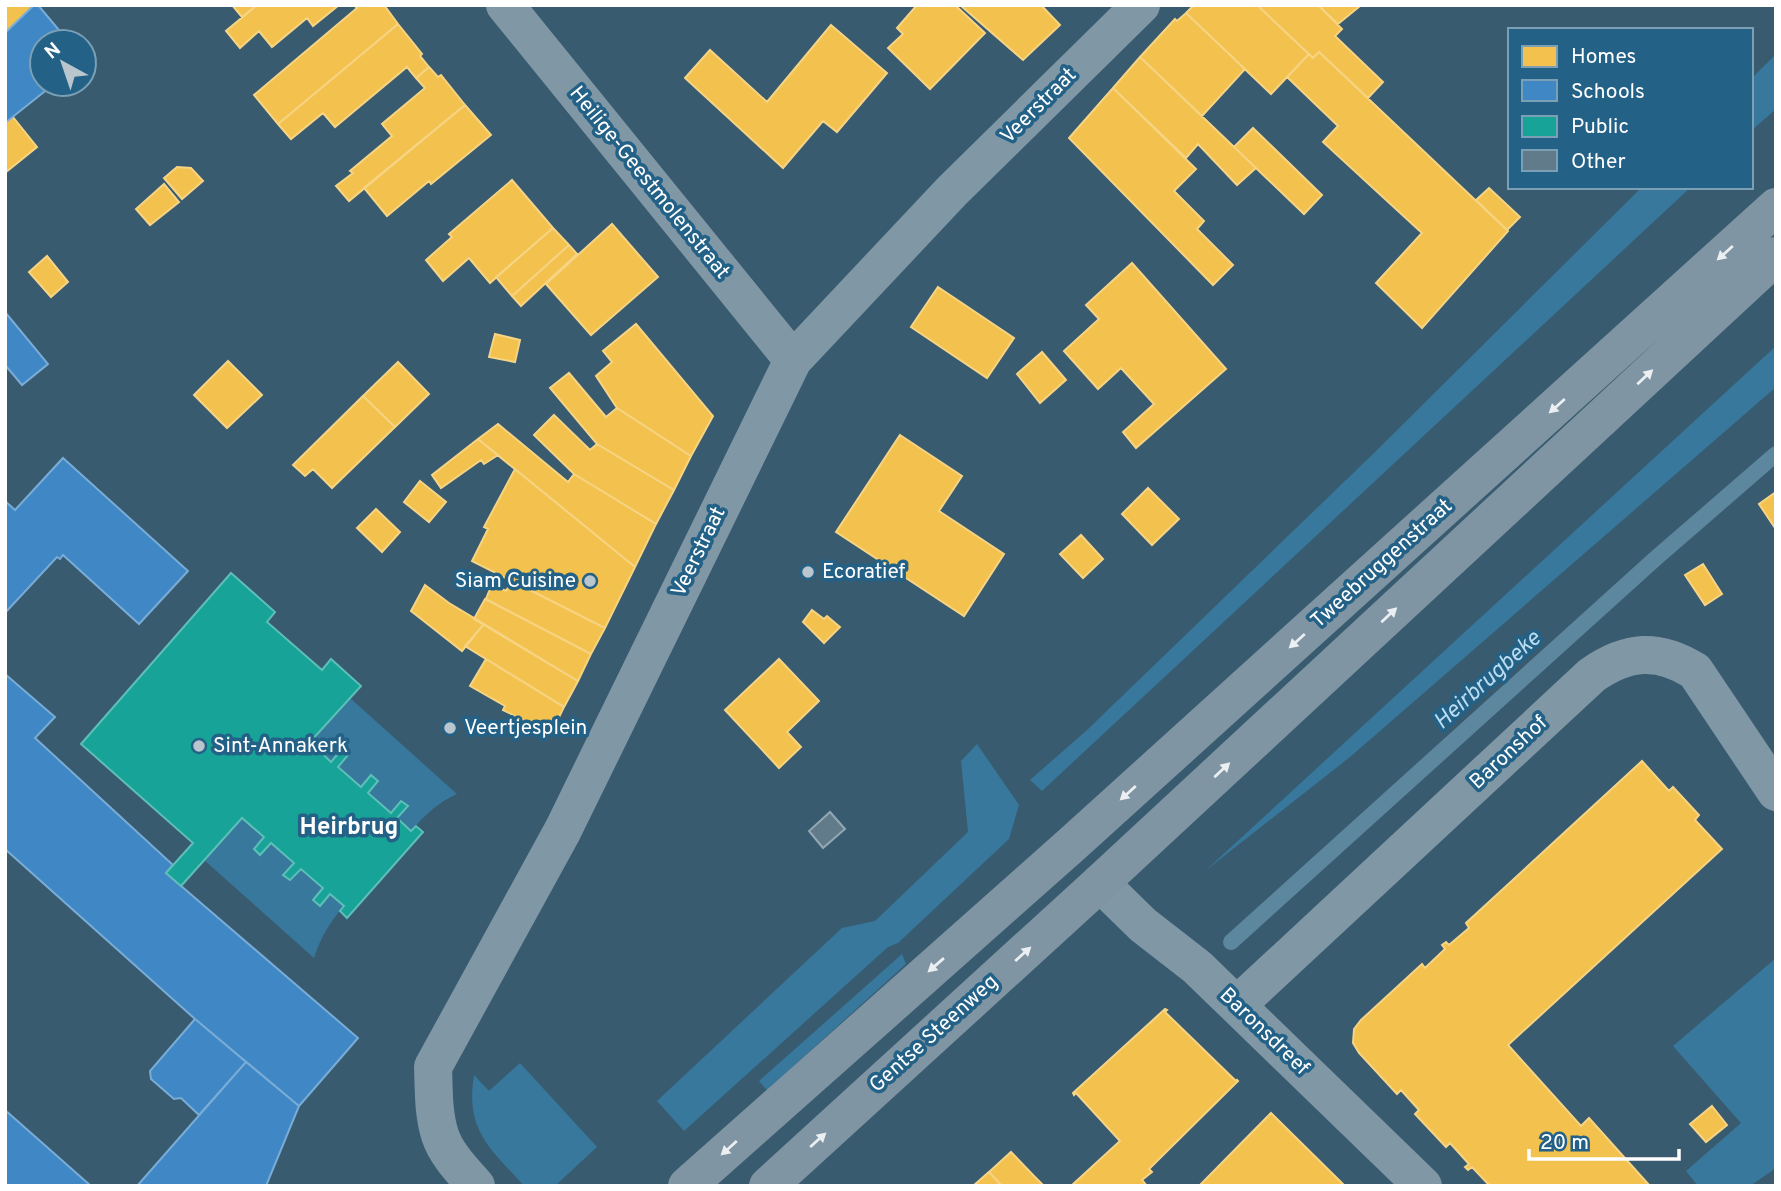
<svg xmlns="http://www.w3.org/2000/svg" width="1781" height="1191" font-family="Overpass,sans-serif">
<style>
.green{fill:#37789c}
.homes{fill:#f2c14e;stroke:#f6d483;stroke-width:2}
.schools{fill:#3f88c5;stroke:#79acd6;stroke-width:2}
.public{fill:#17a398;stroke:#5dbfb7;stroke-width:2}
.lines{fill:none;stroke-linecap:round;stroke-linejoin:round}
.stream{stroke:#5d879f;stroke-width:16}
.building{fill:#627b8a;stroke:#93a7b4;stroke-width:2}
.minor{stroke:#8097a6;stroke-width:38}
.major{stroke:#7f95a3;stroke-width:38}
.oneway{fill:#eceff1}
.poi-dot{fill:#bac6cd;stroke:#236186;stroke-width:2.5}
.labels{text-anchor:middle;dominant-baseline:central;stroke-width:7;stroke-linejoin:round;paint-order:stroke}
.street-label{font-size:21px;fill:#fff;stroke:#236186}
.poi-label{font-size:21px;fill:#fff;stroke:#236186;text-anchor:start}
.water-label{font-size:23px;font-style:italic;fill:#b9dcf0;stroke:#236186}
.quarter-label{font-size:24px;font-weight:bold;fill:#fff;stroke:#236186}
</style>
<rect width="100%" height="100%" fill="#395b70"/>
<path class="green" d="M 1776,54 L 1776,109 L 1751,131 L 1751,79 Z
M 1642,187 L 1691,187 L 1042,791 L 1030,780 L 1086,731 L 1375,452 Z
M 1776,346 L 1776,387 L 1350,757 L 1205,871 Z
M 350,698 L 457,794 C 437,803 425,815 411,831 L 397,818 L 407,806 L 401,801 L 391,813 L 368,793 L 378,781 L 371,775 L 361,787 L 338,767 L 348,755 L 343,750 L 331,762 L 310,742 Z
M 977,744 L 1019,805 L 1009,839 L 898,943 L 888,947 L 684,1131 L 657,1101 L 842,928 L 875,921 L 968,832 L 961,761 Z
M 242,818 L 264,837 L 254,849 L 260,855 L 271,843 L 294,863 L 284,875 L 289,880 L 301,869 L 323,888 L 313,901 L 320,906 L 330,894 L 344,906 C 330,922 320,938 314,958 L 204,860 Z
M 902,954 L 906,964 L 767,1090 L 759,1081 Z
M 1776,958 L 1776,1168 L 1750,1186 L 1698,1186 L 1686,1171 L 1741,1123 L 1673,1046 Z
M 520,1063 L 597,1147 L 555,1186 L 524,1186 C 490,1148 465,1131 474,1075 L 489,1091 Z"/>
<path class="homes" d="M 5,5 L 34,5 L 5,33 Z
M 232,5 L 257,5 L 242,17 Z
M 257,5 L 339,5 L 313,26 L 307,18 L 272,47 L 259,31 L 240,48 L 226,31 Z
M 354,5 L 384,5 L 398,24 L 278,124 L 254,95 L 357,8 Z
M 917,5 L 955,5 L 985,33 L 930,89 L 888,48 L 903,34 L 897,28 Z
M 960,5 L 1041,5 L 1060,25 L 1023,60 Z
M 1194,5 L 1257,5 L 1309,54 L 1271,94 L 1186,13 Z
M 1257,5 L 1318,5 L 1342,29 L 1335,36 L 1383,82 L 1368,98 L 1319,52 L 1313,58 Z
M 1318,5 L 1360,5 L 1360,6 L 1338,24 Z
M 1186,13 L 1245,69 L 1202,116 L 1140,57 L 1175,19 L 1177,21 Z
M 398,24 L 422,54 L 420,56 L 429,67 L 416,78 L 407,67 L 335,127 L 323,113 L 291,139 L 278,124 Z
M 831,25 L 887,73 L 837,132 L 823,121 L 783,168 L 685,78 L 710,50 L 767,102 Z
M 1319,52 L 1508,231 L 1422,328 L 1376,283 L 1422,233 L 1323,142 L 1338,126 L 1287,77 L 1309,54 L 1313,58 Z
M 1140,57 L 1256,168 L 1237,185 L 1198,144 L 1186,158 L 1113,88 Z
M 429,67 L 438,77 L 441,75 L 465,105 L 349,201 L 336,186 L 353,173 L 350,171 L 392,136 L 382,124 L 425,88 L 416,78 Z
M 1113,88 L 1196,169 L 1174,191 L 1204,221 L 1197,229 L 1233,265 L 1213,285 L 1069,138 Z
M 465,105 L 491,135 L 431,184 L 429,181 L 387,216 L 364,188 Z
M 13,117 L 37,147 L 5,173 L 5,123 Z
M 1253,128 L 1322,195 L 1304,214 L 1234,147 Z
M 177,167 L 191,168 L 203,181 L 182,199 L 164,178 Z
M 512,180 L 553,228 L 490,283 L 469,258 L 443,281 L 426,260 L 452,237 L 449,234 Z
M 164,184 L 179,202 L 150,225 L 136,209 Z
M 1489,188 L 1520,217 L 1507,230 L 1476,200 Z
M 612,224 L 658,277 L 591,335 L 546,284 Z
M 553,228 L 569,245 L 512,296 L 496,277 Z
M 569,245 L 577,254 L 521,306 L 512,296 Z
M 47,256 L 68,282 L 51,297 L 29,272 Z
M 1132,263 L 1226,369 L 1136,448 L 1123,432 L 1154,404 L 1121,368 L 1098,389 L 1064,351 L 1099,319 L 1086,305 Z
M 938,287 L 1014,338 L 987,378 L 911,327 Z
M 636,324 L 713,416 L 691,456 L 617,408 L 596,376 L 612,362 L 603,351 Z
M 495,334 L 520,340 L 515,362 L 489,357 Z
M 1042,352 L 1066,380 L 1040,403 L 1017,374 Z
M 228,361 L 262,395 L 227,428 L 194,395 Z
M 398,362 L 429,394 L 395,427 L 363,396 Z
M 569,373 L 606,417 L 617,408 L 691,456 L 674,490 L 597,444 L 550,388 Z
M 363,396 L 395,427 L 332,488 L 313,469 L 305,476 L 293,465 Z
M 554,415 L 590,450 L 597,444 L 674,490 L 656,524 L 574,474 L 534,435 Z
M 498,424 L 568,482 L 574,474 L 656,524 L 635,567 L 478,439 Z
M 900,435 L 962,476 L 939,511 L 1004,554 L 964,616 L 836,532 Z
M 478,439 L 498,455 L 484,464 L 481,460 L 441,488 L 432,475 Z
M 515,469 L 635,567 L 605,628 L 472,561 L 488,529 L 484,527 Z
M 420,481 L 446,502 L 429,522 L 404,502 Z
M 1148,488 L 1179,519 L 1152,545 L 1122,514 Z
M 1776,492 L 1776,528 L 1775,528 L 1759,504 Z
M 376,509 L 400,532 L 382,552 L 357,528 Z
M 1081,535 L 1103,559 L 1083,578 L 1060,554 Z
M 1703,564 L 1722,594 L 1705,605 L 1685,575 Z
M 512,581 L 605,628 L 591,654 L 486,599 L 492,584 L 506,591 Z
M 425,585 L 449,603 L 484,624 L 462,651 L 411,611 Z
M 485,599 L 591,654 L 578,681 L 474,619 Z
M 812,610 L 824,619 L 827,616 L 840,627 L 824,643 L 803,622 Z
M 484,624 L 578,681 L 564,707 L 465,646 Z
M 486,659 L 564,707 L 551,734 L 503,710 L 505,706 L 470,686 Z
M 779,659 L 819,701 L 787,732 L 801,747 L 779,768 L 725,710 Z
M 1642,761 L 1669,791 L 1673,787 L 1699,815 L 1695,820 L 1722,849 L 1508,1045 L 1581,1126 L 1589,1118 L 1650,1186 L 1490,1186 L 1472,1167 L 1468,1170 L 1465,1167 L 1469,1164 L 1450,1143 L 1446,1147 L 1415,1114 L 1419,1110 L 1401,1090 L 1397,1094 L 1359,1053 L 1353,1043 L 1354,1029 L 1361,1020 L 1422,964 L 1425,968 L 1445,949 L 1442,945 L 1446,942 L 1449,945 L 1469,928 L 1466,923 Z
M 1165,1009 L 1167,1010 L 1165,1012 L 1236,1081 L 1237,1080 L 1238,1081 L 1149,1169 L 1152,1172 L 1142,1180 L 1147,1186 L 1071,1186 L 1120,1141 L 1076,1093 L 1074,1095 L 1073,1093 Z
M 1712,1106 L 1727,1125 L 1706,1142 L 1690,1124 Z
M 1271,1113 L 1274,1116 L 1345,1186 L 1199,1186 Z
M 1011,1152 L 1034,1176 L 1044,1186 L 1002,1186 L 989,1172 Z
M 989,1172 L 1002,1186 L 973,1186 Z"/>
<path class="schools" d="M 34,5 L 38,5 L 69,42 L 42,42 L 42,84 L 54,84 L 5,123 L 5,33 Z
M 5,312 L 48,364 L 22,385 L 5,365 Z
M 63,458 L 188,571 L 139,624 L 63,555 L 60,559 L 57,557 L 5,613 L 5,501 L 15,510 Z
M 5,674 L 55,717 L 35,738 L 173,865 L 166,873 L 358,1038 L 299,1106 L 195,1019 L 5,849 Z
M 195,1019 L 246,1062 L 199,1115 L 181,1098 L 174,1099 L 151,1079 L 150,1071 Z
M 246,1062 L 299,1106 L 266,1186 L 137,1186 Z
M 5,1110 L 91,1186 L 5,1186 Z"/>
<path class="public" d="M 231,573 L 275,612 L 267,622 L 322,670 L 331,659 L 361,686 L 310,742 L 331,762 L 342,749 L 348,755 L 338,767 L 361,787 L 371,775 L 378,781 L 368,793 L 391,813 L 401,801 L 408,806 L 397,818 L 411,831 L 416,826 L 423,832 L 347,918 L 340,911 L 344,906 L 330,894 L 320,906 L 313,900 L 323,888 L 301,869 L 290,880 L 283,875 L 294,863 L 271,843 L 260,855 L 254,849 L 264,837 L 242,818 L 181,886 L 166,873 L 193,843 L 81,744 Z"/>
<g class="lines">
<path class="stream" d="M 1231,942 L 1656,558 L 1776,454"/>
</g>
<path class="building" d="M 830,812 L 845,829 L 823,848 L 809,831 Z"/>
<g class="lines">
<path class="minor" d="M 505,5 L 793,360
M 1100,883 L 1143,925 L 1197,967 L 1423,1186
M 1237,1005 L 1592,675 C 1628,650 1658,648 1695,671 L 1776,792
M 476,1186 C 463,1171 446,1154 440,1135 C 433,1113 434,1090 433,1067 L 563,830 L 793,360 L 952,191 L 1141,5"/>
<path class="major" d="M 687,1186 L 1070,846 L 1776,207
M 768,1186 L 1100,883 L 1776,256"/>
</g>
<defs><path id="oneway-solid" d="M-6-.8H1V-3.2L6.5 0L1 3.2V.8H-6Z" transform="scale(1.75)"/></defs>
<g class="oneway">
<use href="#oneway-solid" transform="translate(1725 253) rotate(138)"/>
<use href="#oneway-solid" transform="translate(1645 377) rotate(-43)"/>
<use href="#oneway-solid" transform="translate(1557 406) rotate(138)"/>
<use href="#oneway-solid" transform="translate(1389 615) rotate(-43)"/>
<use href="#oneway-solid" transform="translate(1297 641) rotate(138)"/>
<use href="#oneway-solid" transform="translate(1222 770) rotate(-43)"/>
<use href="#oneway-solid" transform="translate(1128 793) rotate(138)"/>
<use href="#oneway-solid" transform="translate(1023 954) rotate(-42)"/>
<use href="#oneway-solid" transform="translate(936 965) rotate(139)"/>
<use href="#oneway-solid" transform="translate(818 1140) rotate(-42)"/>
<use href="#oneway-solid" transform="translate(729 1148) rotate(138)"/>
</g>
<g class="poi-dot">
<circle cx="808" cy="572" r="7"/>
<circle cx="590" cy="581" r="7"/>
<circle cx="450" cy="728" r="7"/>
<circle cx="199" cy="746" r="7"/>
</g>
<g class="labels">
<g class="street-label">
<text transform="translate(1039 106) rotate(-45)">Veerstraat</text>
<text transform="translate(649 183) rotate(51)">Heilige-Geestmolenstraat</text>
<text transform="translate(699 552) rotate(-64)">Veerstraat</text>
<text transform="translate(1382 564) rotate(-42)">Tweebruggenstraat</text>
<text transform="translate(1509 753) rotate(-43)">Baronshof</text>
<text transform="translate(1264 1032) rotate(44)">Baronsdreef</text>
<text transform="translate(934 1034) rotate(-42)">Gentse Steenweg</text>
</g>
<g class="poi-label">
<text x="822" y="572">Ecoratief</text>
<text x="576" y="581" text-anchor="end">Siam Cuisine</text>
<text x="464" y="728">Veertjesplein</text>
<text x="213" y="746">Sint-Annakerk</text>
</g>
<g class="water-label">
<text transform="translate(1488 681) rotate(-42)">Heirbrugbeke</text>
</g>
<g class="quarter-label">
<text x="349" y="828">Heirbrug</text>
</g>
</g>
<rect width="1781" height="1191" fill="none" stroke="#ffffff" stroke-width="14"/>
<rect x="1508" y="28" width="245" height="161" fill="#236186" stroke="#7ba0b6" stroke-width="2"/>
<rect x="1522" y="46" width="35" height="21" fill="#f2c14e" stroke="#7ba0b6" stroke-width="2"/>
<text x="1571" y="63" font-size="21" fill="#ffffff">Homes</text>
<rect x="1522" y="80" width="35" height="21" fill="#3f88c5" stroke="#7ba0b6" stroke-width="2"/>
<text x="1571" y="98" font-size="21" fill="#ffffff">Schools</text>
<rect x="1522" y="116" width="35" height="21" fill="#17a398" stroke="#7ba0b6" stroke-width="2"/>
<text x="1571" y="133" font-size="21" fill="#ffffff">Public</text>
<rect x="1522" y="150" width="35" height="21" fill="#627b8a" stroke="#7ba0b6" stroke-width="2"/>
<text x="1571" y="168" font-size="21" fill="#ffffff">Other</text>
<g transform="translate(63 63) rotate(320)"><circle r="33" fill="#236186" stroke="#7ba0b6" stroke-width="2"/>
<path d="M0-5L12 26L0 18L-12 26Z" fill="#bac6cd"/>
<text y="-10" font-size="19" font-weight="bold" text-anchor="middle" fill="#ffffff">N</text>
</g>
<path d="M1529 1149v10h150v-10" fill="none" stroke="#ffffff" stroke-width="3.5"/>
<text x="1540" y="1149" font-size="21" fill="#ffffff" stroke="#236186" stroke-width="5" paint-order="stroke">20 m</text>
</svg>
